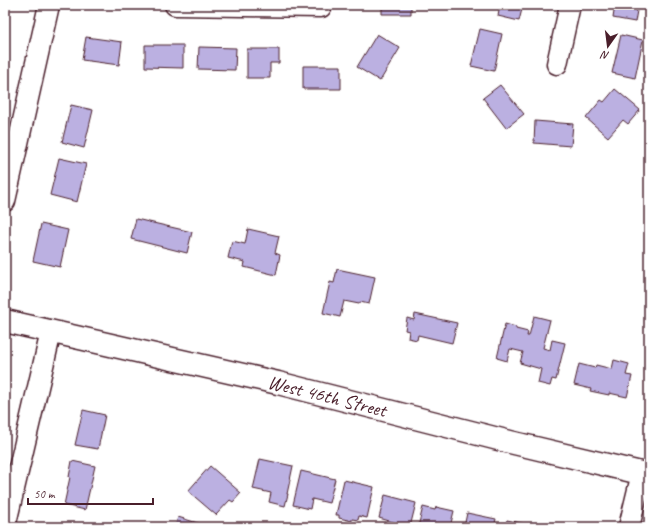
<svg xmlns="http://www.w3.org/2000/svg" width="654" height="532" font-family="Caveat,sans-serif">
<style>
.building{fill:#bbb0e1;stroke:#4a1f2b}
.lines{fill:none;stroke-linecap:round;stroke-linejoin:round}
.street-casing{stroke:#4a1f2b;stroke-width:23}
.secondary-casing{stroke:#4a1f2b;stroke-width:25}
.street{stroke:#fff;stroke-width:20}
.secondary{stroke:#fff;stroke-width:22}
.labels{text-anchor:middle;dominant-baseline:central;stroke-width:3;stroke-linejoin:round;paint-order:stroke}
.street-label{font-size:20px;fill:#4a1f2b;stroke:#fff}
</style>
<rect width="100%" height="100%" fill="#fff"/>
<filter id="ink" filterUnits="userSpaceOnUse"><feTurbulence type="fractalNoise" baseFrequency=".025" numOctaves="2"/><feDisplacementMap in="SourceGraphic" scale="8" xChannelSelector="R" yChannelSelector="G"/><feConvolveMatrix kernelMatrix="1 2 1 2 8 2 1 2 1" color-interpolation-filters="sRGB"/></filter>
<g filter="url(#ink)">
<path class="building" d="M 5,5 L 9,5 L 6,21 L 5,21 Z
M 382,5 L 411,5 L 411,14 L 382,14 Z
M 500,5 L 523,5 L 519,21 L 498,16 Z
M 615,5 L 638,5 L 635,22 L 613,18 Z
M 480,29 L 502,34 L 494,71 L 471,66 Z
M 377,34 L 400,48 L 380,81 L 357,67 Z
M 621,35 L 643,40 L 635,78 L 612,73 Z
M 86,37 L 122,42 L 119,65 L 82,60 Z
M 145,45 L 183,45 L 183,68 L 145,67 Z
M 199,47 L 236,48 L 235,70 L 198,69 Z
M 247,49 L 279,49 L 279,63 L 270,63 L 270,78 L 247,78 Z
M 303,66 L 341,66 L 341,89 L 303,89 Z
M 500,85 L 524,114 L 506,128 L 483,98 Z
M 615,89 L 640,110 L 628,124 L 623,120 L 608,137 L 586,118 L 601,100 L 604,102 Z
M 71,105 L 93,110 L 84,148 L 62,142 Z
M 535,121 L 573,124 L 571,146 L 534,143 Z
M 59,158 L 86,164 L 77,202 L 50,195 Z
M 136,219 L 192,232 L 187,253 L 131,239 Z
M 41,224 L 68,230 L 60,267 L 33,261 Z
M 248,229 L 279,236 L 275,253 L 280,255 L 276,275 L 244,267 L 245,262 L 228,258 L 232,241 L 245,244 Z
M 337,269 L 375,277 L 369,304 L 360,302 L 359,304 L 344,301 L 340,317 L 323,313 L 330,282 L 334,283 Z
M 415,314 L 457,323 L 452,343 L 418,335 L 417,340 L 408,338 L 409,331 L 405,330 L 407,318 L 414,320 Z
M 534,316 L 550,320 L 543,348 L 550,350 L 552,340 L 565,343 L 556,380 L 552,379 L 550,386 L 538,383 L 541,369 L 520,363 L 523,352 L 510,349 L 507,361 L 497,358 L 505,324 L 516,327 L 516,329 L 528,332 L 527,336 L 529,336 Z
M 614,360 L 629,364 L 626,375 L 632,376 L 627,397 L 609,393 L 609,395 L 590,391 L 591,389 L 574,385 L 579,364 L 595,368 L 596,365 L 612,369 Z
M 83,410 L 105,415 L 98,449 L 75,445 Z
M 260,459 L 293,466 L 287,494 L 288,494 L 285,506 L 269,502 L 271,493 L 253,489 Z
M 72,461 L 95,466 L 85,510 L 64,505 L 70,477 L 69,477 Z
M 210,466 L 241,493 L 233,502 L 230,500 L 216,515 L 188,491 Z
M 301,471 L 335,479 L 329,503 L 312,499 L 310,509 L 293,505 Z
M 344,480 L 374,487 L 367,518 L 359,516 L 358,520 L 352,519 L 352,521 L 339,518 L 339,515 L 336,515 Z
M 385,495 L 416,503 L 410,527 L 379,518 Z
M 423,507 L 435,510 L 436,507 L 454,511 L 450,527 L 418,527 Z
M 467,513 L 496,519 L 494,527 L 464,527 Z
M 178,517 L 204,525 L 203,527 L 175,527 Z
M 507,520 L 539,527 L 505,527 Z
M 552,523 L 567,527 L 551,527 Z"/>
<g class="lines">
<g class="street-casing">
<path id="street" d="M 175,5 L 321,7
M 557,64 L 570,5
M 5,201 L 49,5
M 5,527 L 51,332
M 629,527 L 642,473"/>
</g>
<g class="secondary-casing">
<path id="secondary" d="M 5,321 L 278,383 L 510,442 L 649,475"/>
</g>
<use href="#street" class="street"/>
<use href="#secondary" class="secondary"/>
</g>
</g>
<g class="labels">
<g class="street-label">
<text transform="translate(327 396) rotate(14)">West 46th Street</text>
</g>
</g>
<rect width="654" height="532" fill="none" stroke="#fff" stroke-width="20"/>
<rect x="10" y="10" width="634" height="512" fill="none" stroke="#4a1f2b" stroke-width="1.5" filter="url(#ink)"/>
<g transform="translate(608 46) rotate(194)" stroke="#ffffff" stroke-width="3" paint-order="stroke">
<path d="M0-3L7 15L0 10L-7 15Z" fill="#4a1f2b"/>
<text y="-6" font-size="11" font-weight="bold" text-anchor="middle" fill="#4a1f2b">N</text>
</g>
<path d="M28 498v6h125v-6" fill="none" stroke="#4a1f2b" stroke-width="2"/>
<text x="34" y="498" font-size="12" fill="#4a1f2b" stroke="#ffffff" stroke-width="3" paint-order="stroke">50 m</text>
</svg>
